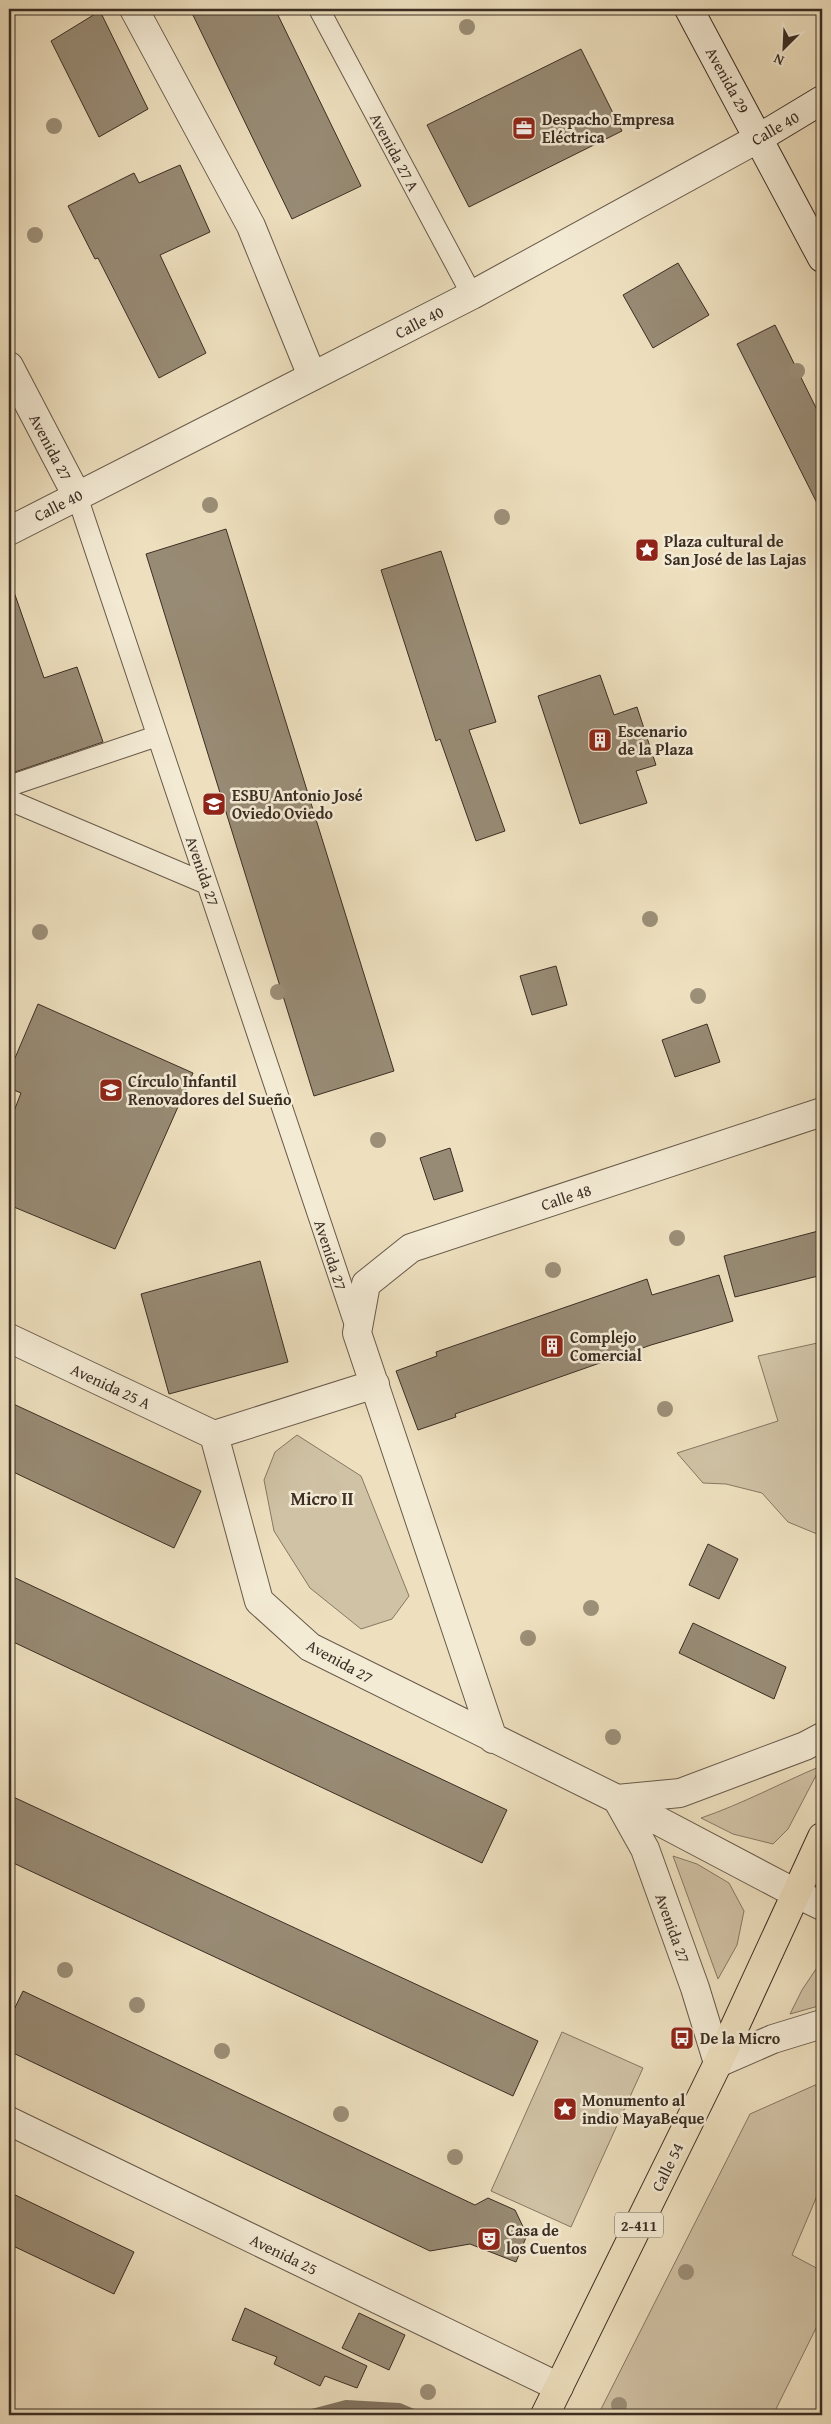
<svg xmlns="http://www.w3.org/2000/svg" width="831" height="2424" font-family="'Gentium Book Plus',serif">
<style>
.green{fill:#d0c2a5;stroke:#867864}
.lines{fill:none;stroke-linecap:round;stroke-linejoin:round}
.stream{stroke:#827461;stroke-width:12}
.building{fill:#988b75;stroke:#3b2e24}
.service-casing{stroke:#685a4b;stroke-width:22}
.minor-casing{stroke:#685a4b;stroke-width:30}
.tertiary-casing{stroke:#685a4b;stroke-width:30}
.secondary-casing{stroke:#3b2e24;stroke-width:30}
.primary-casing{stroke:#3b2e24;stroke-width:30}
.service{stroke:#f4ebd5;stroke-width:20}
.minor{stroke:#f4ebd5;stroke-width:28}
.tertiary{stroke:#f4ebd5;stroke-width:28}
.secondary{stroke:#f4ebd5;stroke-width:28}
.primary{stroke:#eee0bf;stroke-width:28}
.tree{fill:#9c8f78}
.labels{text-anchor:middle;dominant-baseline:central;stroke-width:5;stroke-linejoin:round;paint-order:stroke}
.shield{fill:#f4ebd5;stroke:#726759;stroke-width:1}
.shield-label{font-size:15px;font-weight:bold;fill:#3b2e24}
.street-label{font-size:16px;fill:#3b2e24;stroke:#f4ebd5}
.poi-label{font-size:16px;font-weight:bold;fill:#3b2e24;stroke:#f4ebd5;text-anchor:start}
.neighbourhood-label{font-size:18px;font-weight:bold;fill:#3b2e24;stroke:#f4ebd5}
</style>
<rect width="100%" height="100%" fill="#eee0bf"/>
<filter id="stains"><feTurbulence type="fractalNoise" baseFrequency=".004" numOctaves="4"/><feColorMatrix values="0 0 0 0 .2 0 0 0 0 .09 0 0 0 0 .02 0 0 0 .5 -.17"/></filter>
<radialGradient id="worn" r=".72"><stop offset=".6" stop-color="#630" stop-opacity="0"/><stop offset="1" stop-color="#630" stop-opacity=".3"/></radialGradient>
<path class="green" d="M 822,1342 L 822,1536 L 788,1522 L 762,1493 L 726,1484 L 703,1483 L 677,1453 L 778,1421 L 758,1356 Z
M 297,1435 L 361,1476 L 409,1596 L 392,1619 L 361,1629 L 310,1588 L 274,1531 L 264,1480 L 275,1452 Z
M 821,1766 L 788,1829 L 773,1844 L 733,1834 L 701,1818 C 742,1804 781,1783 821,1766 Z
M 673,1856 L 697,1864 L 729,1883 L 744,1911 L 737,1945 L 718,1979 Z
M 822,1960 L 822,2005 L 790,2014 L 802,1990 Z
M 562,2032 L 643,2068 L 571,2227 L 491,2191 Z
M 822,2082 L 822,2184 L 792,2255 L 822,2271 L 822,2316 L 773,2415 L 598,2415 L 750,2114 Z"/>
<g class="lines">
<path class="stream" d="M 312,2415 L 346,2406 L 399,2409 L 413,2415"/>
</g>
<path class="building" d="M 190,9 L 275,9 L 361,186 L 292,219 Z
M 100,11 L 148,109 L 99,137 L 51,41 Z
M 581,49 L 622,131 L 469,207 L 427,125 Z
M 180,165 L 210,232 L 160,255 L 206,353 L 159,378 L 98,258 L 95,259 L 68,206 L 134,173 L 139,183 Z
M 678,263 L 709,315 L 653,348 L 623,295 Z
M 775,325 L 822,420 L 822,513 L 737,344 Z
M 226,529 L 394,1071 L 314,1096 L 146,554 Z
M 441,551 L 496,722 L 469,730 L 505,831 L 476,841 L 440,739 L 436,741 L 381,570 Z
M 14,592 L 44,678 L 77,667 L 103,742 L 9,774 L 9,593 Z
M 600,675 L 614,715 L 637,707 L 656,765 L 636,771 L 647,803 L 580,824 L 538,696 Z
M 556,966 L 567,1005 L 532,1015 L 520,976 Z
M 38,1004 L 193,1073 L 115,1249 L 9,1205 L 9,1124 L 21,1093 L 9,1088 L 9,1072 Z
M 707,1024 L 720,1062 L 675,1077 L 662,1040 Z
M 450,1148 L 463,1191 L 434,1200 L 420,1158 Z
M 822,1230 L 822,1275 L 735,1297 L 724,1256 Z
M 260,1261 L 288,1362 L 169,1394 L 141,1294 Z
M 719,1275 L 733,1321 L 651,1345 L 455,1414 L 456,1417 L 418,1430 L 396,1371 L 437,1356 L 436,1352 L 647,1279 L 652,1295 Z
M 9,1402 L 201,1491 L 174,1548 L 9,1470 Z
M 708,1544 L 738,1559 L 719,1599 L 689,1585 Z
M 9,1575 L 507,1810 L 482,1863 L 9,1640 Z
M 693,1623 L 786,1667 L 774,1699 L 679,1653 Z
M 9,1795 L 538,2041 L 513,2096 L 9,1861 Z
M 23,1991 L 475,2205 L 488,2198 L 515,2210 L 527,2235 L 516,2262 L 470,2244 L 430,2251 L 9,2051 L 9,2020 Z
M 9,2192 L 134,2252 L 114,2294 L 9,2244 Z
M 245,2308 L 367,2366 L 357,2388 L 325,2376 L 320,2386 L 274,2364 L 277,2357 L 232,2340 Z
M 359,2313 L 405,2335 L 389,2370 L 342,2348 Z"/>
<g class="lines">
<g class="service-casing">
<path id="service" d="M 319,9 L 472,295
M 77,496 L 357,1331
M 9,786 L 157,736
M 9,800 L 207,884"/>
</g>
<g class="minor-casing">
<path id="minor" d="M 134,9 L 251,226 L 312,376
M 9,366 L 77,496
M 9,531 L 472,295 L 759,138
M 9,1338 L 214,1435
M 214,1435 L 259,1601 L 310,1647 L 617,1799 L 797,1894
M 214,1435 L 375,1384
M 493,1739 L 357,1333 L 366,1284 L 411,1248 L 822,1112
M 718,2063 L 695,1988 L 645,1849 L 617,1799 L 680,1793 L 805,1746 L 822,1737
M 9,2121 L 559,2387"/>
</g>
<g class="tertiary-casing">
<path id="tertiary" d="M 797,1894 L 822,1906
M 718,2063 L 773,2039 L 822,2024"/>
</g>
<g class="secondary-casing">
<path id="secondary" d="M 689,9 L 822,258
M 759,138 L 822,100"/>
</g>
<g class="primary-casing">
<path id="primary" d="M 545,2415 L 718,2063 L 822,1837"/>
</g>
<use href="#service" class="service"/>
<use href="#minor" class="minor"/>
<use href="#tertiary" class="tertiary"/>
<use href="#secondary" class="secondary"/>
<use href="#primary" class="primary"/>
</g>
<g class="tree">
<circle cx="467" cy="27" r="8"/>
<circle cx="54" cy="126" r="8"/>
<circle cx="35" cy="235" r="8"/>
<circle cx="797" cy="371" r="8"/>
<circle cx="210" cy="505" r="8"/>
<circle cx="502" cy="517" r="8"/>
<circle cx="650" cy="919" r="8"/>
<circle cx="40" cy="932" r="8"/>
<circle cx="278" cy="992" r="8"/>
<circle cx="698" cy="996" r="8"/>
<circle cx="378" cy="1140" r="8"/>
<circle cx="677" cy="1238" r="8"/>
<circle cx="553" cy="1270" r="8"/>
<circle cx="665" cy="1409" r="8"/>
<circle cx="591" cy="1608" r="8"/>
<circle cx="528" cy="1638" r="8"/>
<circle cx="613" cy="1737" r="8"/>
<circle cx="65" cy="1970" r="8"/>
<circle cx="137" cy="2005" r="8"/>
<circle cx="222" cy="2051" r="8"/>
<circle cx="341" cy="2114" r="8"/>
<circle cx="455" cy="2157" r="8"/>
<circle cx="686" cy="2272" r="8"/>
<circle cx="428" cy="2392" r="8"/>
<circle cx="619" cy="2405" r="8"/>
</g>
<defs>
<g id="office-square" transform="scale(1.25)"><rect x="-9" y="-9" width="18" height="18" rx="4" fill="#8f2418" stroke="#f4ebd5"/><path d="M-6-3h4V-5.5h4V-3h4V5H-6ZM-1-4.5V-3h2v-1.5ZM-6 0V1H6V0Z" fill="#fff"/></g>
<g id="sight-square" transform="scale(1.25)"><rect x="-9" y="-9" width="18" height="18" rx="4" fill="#8f2418" stroke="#f4ebd5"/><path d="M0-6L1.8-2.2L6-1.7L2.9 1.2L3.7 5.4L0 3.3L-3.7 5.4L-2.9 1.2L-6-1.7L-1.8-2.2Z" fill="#fff"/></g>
<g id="building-square" transform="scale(1.25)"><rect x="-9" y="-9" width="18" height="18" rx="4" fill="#8f2418" stroke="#f4ebd5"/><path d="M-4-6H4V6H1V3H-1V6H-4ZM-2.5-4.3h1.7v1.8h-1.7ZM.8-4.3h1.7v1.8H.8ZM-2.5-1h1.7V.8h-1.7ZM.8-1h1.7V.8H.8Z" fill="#fff"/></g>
<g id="school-square" transform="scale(1.25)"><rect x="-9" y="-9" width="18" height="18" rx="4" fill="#8f2418" stroke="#f4ebd5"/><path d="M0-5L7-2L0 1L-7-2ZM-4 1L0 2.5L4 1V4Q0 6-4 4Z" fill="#fff"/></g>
<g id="bus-square" transform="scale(1.25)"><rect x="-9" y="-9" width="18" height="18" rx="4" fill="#8f2418" stroke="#f4ebd5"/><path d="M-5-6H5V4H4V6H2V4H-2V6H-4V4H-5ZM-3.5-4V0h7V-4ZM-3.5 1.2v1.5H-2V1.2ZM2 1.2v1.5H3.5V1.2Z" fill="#fff"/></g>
<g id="theatre-square" transform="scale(1.25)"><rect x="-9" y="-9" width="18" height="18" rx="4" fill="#8f2418" stroke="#f4ebd5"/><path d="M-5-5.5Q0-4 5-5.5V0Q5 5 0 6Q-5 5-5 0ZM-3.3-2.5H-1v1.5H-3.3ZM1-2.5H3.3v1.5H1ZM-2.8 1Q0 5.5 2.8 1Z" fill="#fff"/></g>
</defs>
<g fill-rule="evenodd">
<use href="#office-square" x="524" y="128"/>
<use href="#sight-square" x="647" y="550"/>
<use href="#building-square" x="600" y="740"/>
<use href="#school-square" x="214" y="804"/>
<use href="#school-square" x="111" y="1090"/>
<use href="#building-square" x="552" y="1346"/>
<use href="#bus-square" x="682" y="2038"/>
<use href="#sight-square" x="565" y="2109"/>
<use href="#theatre-square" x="489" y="2239"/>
</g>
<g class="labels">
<rect class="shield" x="615" y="2212.5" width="48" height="25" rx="4"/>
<g class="shield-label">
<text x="639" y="2225">2-411</text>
</g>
<g class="street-label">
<text transform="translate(728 80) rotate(61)">Avenida 29</text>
<text transform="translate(775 128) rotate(-30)">Calle 40</text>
<text transform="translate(395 152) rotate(62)">Avenida 27 A</text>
<text transform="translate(419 322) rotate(-27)">Calle 40</text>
<text transform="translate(51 447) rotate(62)">Avenida 27</text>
<text transform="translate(58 505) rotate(-27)">Calle 40</text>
<text transform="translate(203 871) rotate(71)">Avenida 27</text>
<text transform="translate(566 1197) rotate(-18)">Calle 48</text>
<text transform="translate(331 1255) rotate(72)">Avenida 27</text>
<text transform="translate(111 1386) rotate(25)">Avenida 25 A</text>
<text transform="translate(340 1661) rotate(29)">Avenida 27</text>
<text transform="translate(673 1928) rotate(70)">Avenida 27</text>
<text transform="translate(667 2167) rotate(-64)">Calle 54</text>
<text transform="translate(284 2254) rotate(26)">Avenida 25</text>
</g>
<g class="poi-label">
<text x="542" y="119">Despacho Empresa<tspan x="542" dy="18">Eléctrica</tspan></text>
<text x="664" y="541">Plaza cultural de<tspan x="664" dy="18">San José de las Lajas</tspan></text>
<text x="618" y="731">Escenario<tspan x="618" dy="18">de la Plaza</tspan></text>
<text x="232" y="795">ESBU Antonio José<tspan x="232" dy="18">Oviedo Oviedo</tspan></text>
<text x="128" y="1081">Círculo Infantil<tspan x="128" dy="18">Renovadores del Sueño</tspan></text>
<text x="570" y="1337">Complejo<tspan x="570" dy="18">Comercial</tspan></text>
<text x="700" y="2038">De la Micro</text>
<text x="582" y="2100">Monumento al<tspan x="582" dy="18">indio MayaBeque</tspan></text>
<text x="506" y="2230">Casa de<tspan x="506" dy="18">los Cuentos</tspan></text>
</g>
<g class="neighbourhood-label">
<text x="322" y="1498">Micro II</text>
</g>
</g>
<rect width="831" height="2424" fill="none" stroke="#eee0bf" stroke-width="30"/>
<rect x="10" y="10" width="811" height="2404" fill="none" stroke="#3b2e24" stroke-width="2.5"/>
<rect x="15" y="15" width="801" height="2394" fill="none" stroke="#3b2e24"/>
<g transform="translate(784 48) rotate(204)" stroke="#f4ebd5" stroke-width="4" paint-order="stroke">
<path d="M0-4L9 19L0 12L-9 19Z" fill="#3b2e24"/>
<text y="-8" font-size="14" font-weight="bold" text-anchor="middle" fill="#3b2e24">N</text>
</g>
<rect width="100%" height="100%" filter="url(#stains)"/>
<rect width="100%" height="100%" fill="url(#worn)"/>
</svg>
